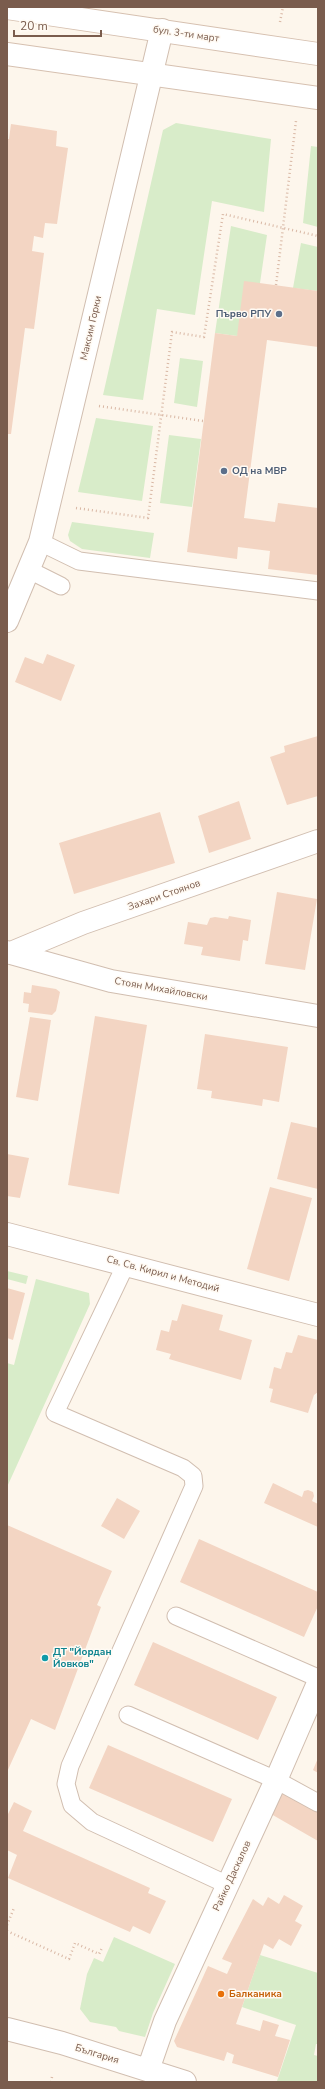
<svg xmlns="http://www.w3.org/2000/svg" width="325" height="2089" font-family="'Nunito Sans',sans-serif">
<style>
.green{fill:#d8ecc9}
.building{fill:#f3d5c3}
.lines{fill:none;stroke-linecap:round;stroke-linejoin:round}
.lane-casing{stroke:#d1beb0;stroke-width:19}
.street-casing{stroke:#d1beb0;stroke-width:24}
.secondary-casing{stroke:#d6c0b0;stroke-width:24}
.path{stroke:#d9b8a5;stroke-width:2.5;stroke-dasharray:1 3;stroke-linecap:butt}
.lane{stroke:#fff;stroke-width:17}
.street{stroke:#fff;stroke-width:22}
.secondary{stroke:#fff;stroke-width:22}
.service-dot{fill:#5c6f8a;stroke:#fffaf3;stroke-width:1.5}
.culture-dot{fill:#0f9aa8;stroke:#fffaf3;stroke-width:1.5}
.food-dot{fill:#e8710a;stroke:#fffaf3;stroke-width:1.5}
.labels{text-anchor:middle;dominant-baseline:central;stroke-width:3;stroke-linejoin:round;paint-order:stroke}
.street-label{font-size:10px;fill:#7a5c4d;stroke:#fffaf3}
.service-label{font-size:10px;font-weight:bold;fill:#4e5e75;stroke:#fffaf3;text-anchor:end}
.culture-label{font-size:10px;font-weight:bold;fill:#0d838f;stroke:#fffaf3;text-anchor:start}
.food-label{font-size:10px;font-weight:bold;fill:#c56008;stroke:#fffaf3;text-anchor:start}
</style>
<rect width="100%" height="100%" fill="#fdf6ec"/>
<path class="green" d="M 176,123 L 271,139 L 264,212 L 212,201 L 195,315 L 157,309 L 143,400 L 103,395 L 163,130 Z
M 311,146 L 318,147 L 318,227 L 303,223 Z
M 231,226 L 267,235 L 260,283 L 237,336 L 215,333 Z
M 301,243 L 318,247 L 318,291 L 293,288 Z
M 180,358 L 203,361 L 197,407 L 174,403 Z
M 96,418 L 153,426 L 142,501 L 78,492 Z
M 169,435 L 201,439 L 192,507 L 160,503 Z
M 72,522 L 154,533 L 150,558 L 82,549 L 70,541 L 68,535 Z
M 7,1271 L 28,1276 L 26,1284 L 7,1279 Z
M 36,1279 L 89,1293 L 90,1304 L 7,1487 L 7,1363 L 14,1365 Z
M 114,1937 L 175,1964 L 153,2013 L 145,2037 L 119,2031 L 116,2027 L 90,2022 L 80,2009 L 87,1974 L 94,1958 L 103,1962 Z
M 260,1955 L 318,1973 L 318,2044 L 316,2044 L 314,2055 L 318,2056 L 318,2082 L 277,2081 L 296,2025 L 242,2007 Z"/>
<path class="building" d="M 11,124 L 57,131 L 56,146 L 68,148 L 57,224 L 45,223 L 43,238 L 34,236 L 32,251 L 44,253 L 34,329 L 25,328 L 11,434 L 7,434 L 7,139 L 9,139 Z
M 244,281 L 318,291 L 318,347 L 267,340 L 244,518 L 275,522 L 278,503 L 318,508 L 318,575 L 268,569 L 270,551 L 238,547 L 237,559 L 187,552 L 215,333 L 237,336 Z
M 47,654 L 75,665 L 61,701 L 15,682 L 25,657 L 43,664 Z
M 318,736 L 318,796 L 287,805 L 270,757 L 285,752 L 284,746 Z
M 239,801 L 251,839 L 209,853 L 198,816 Z
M 160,812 L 175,863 L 74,894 L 59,843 Z
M 277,892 L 317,899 L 305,970 L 265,964 Z
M 229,916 L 251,920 L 248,941 L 243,940 L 240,961 L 201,955 L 203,947 L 184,944 L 188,922 L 207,925 L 210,918 L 215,917 L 228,919 Z
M 32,985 L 56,989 L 60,992 L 56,1011 L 52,1015 L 28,1012 L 29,1004 L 23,1003 L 24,992 L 31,993 Z
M 95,1016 L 147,1025 L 119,1194 L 68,1185 Z
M 30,1017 L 51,1020 L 38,1101 L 16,1097 Z
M 205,1034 L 288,1047 L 279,1102 L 263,1099 L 262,1106 L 211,1098 L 212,1091 L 197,1089 Z
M 291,1122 L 318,1128 L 318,1189 L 277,1179 Z
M 7,1154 L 29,1158 L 20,1198 L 7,1196 Z
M 270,1187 L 312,1198 L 289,1281 L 247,1269 Z
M 7,1288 L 25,1293 L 13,1340 L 7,1338 Z
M 182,1304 L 223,1315 L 219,1330 L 252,1340 L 241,1380 L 169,1359 L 171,1354 L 156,1350 L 161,1330 L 169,1332 L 172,1320 L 177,1321 Z
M 298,1335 L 318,1340 L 318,1392 L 314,1395 L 308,1413 L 270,1402 L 273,1389 L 269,1388 L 274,1367 L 281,1369 L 286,1352 L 292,1353 Z
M 273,1483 L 302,1497 L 304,1491 L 308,1490 L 313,1492 L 314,1496 L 312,1501 L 318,1504 L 318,1527 L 264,1503 Z
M 117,1498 L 140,1511 L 124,1539 L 101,1526 Z
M 7,1525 L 112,1571 L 97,1605 L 101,1607 L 55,1730 L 31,1719 L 7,1772 Z
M 199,1539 L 318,1592 L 318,1606 L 304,1637 L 180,1582 Z
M 153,1642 L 277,1697 L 258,1740 L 134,1685 Z
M 108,1745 L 232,1799 L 213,1842 L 89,1788 Z
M 318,1758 L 318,1773 L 313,1770 Z
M 283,1792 L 318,1811 L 318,1841 L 271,1814 Z
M 14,1802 L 32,1811 L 23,1831 L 150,1888 L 148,1893 L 166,1901 L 150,1934 L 133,1926 L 130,1932 L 8,1878 L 17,1855 L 7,1850 L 7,1816 Z
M 284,1895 L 303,1906 L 295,1921 L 302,1925 L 291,1946 L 279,1939 L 273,1949 L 264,1944 L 236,2024 L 260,2031 L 263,2020 L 279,2025 L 275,2036 L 290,2040 L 278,2077 L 232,2063 L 234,2055 L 227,2052 L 224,2061 L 177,2047 L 174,2041 L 208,1966 L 227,1974 L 232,1963 L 222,1959 L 253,1899 L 263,1906 L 268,1897 L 279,1904 Z"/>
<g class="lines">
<g class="lane-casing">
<path id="lane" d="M 40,542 L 79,561 L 318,591
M 29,570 L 61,586
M 126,1264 L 55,1413 L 183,1468 L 193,1476 L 194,1486 L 70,1766 L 66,1784 L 72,1805 L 92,1822 L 228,1885
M 176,1616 L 318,1678
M 128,1715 L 276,1780 L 318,1803"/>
</g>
<g class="street-casing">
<path id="street" d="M 7,621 L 40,542 L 162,30
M 7,952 L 111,981 L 318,1016
M 11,953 L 83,923 L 318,841
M 7,1234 L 318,1315
M 7,2029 L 62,2043 L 185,2082
M 148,2070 L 165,2021 L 276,1780 L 318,1683"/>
</g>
<g class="secondary-casing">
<path id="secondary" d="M 7,8 L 318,54
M 7,54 L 318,98"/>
</g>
<path class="path" d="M 280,22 L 283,7
M 276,285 L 296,121
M 99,406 L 203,421
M 76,508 L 148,518 L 172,332 L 204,337 L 223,214 L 318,236
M 7,1925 L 14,1908
M 7,1931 L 69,1959 L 75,1943 L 99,1954 L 102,1948
M 51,2082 L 52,2077"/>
<use href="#lane" class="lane"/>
<use href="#street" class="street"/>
<use href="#secondary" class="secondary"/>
</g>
<g class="service-dot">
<circle cx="279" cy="314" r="4"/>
<circle cx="224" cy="471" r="4"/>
</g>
<circle class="culture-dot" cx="45" cy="1658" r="4"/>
<circle class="food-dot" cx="221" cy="1994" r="4"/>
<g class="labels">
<g class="street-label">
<text transform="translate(186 34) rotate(8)">бул. 3-ти март</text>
<text transform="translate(91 328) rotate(-77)">Максим Горки</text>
<text transform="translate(164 895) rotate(-19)">Захари Стоянов</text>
<text transform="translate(161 989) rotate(10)">Стоян Михайловски</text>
<text transform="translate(163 1274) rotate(15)">Св. Св. Кирил и Методий</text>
<text transform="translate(232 1876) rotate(-65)">Райко Даскалов</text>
<text transform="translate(97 2054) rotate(17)">България</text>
</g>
<g class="service-label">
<text x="271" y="314">Първо РПУ</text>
<text x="232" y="471" text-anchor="start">ОД на МВР</text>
</g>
<g class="culture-label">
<text x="53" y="1652">ДТ "Йордан<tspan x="53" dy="12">Йовков"</tspan></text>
</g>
<g class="food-label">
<text x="229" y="1994">Балканика</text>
</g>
</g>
<rect width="325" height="2089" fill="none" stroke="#7a5c4d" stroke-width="16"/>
<path d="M14 30v6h87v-6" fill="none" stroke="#7a5c4d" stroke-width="2"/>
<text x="20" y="30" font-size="12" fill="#7a5c4d" stroke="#fffaf3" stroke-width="3" paint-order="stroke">20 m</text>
</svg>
